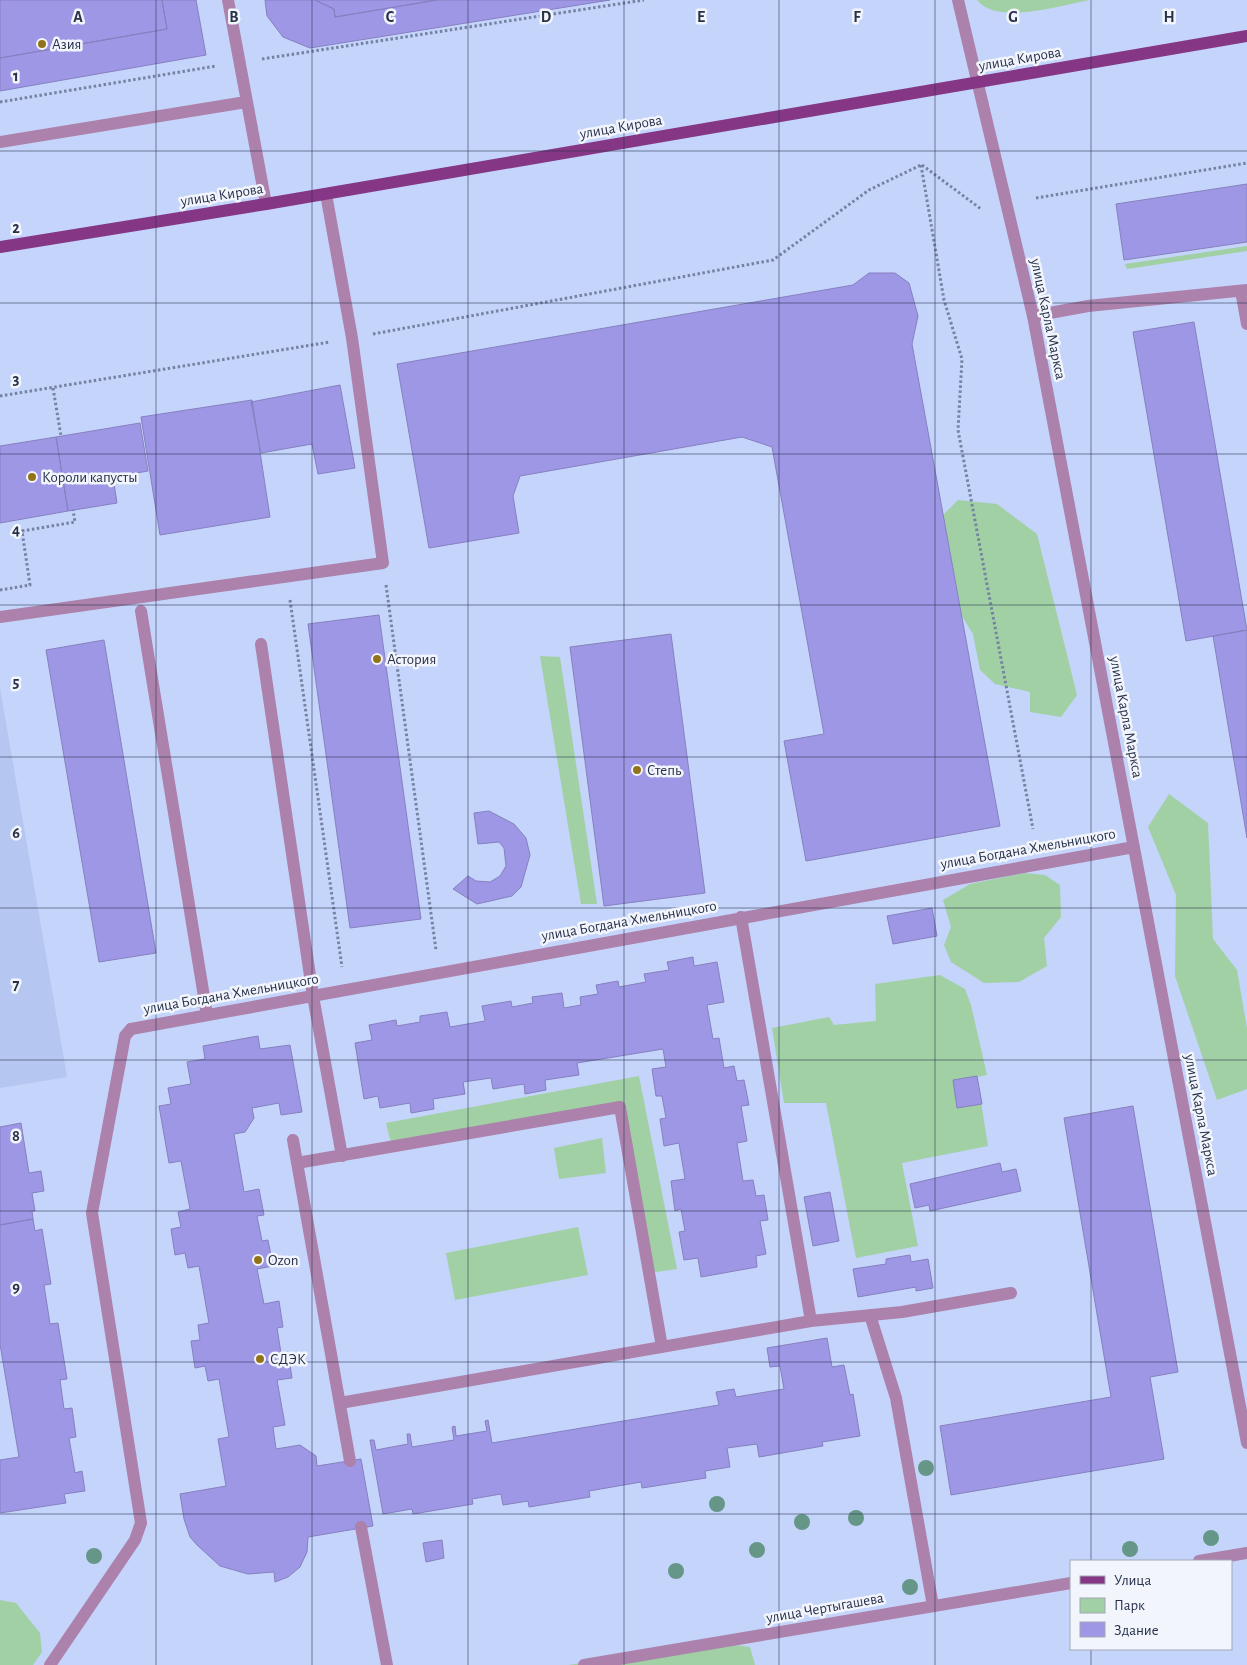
<svg xmlns="http://www.w3.org/2000/svg" width="1247" height="1665" font-family="'Alegreya Sans',sans-serif">
<style>
.built{fill:#b5c7f0}
.green{fill:#a1d0a5}
.building{fill:#9e97e6;stroke:#8680bf}
.lines{fill:none;stroke-linecap:round;stroke-linejoin:round}
.path{stroke:#7582a1;stroke-width:3;stroke-dasharray:2.5 2.5;stroke-linecap:butt}
.service{stroke:#ac81ab;stroke-width:12}
.minor{stroke:#ac81ab;stroke-width:12}
.primary{stroke:#853786;stroke-width:12}
.tree{fill:#669688}
.grid{fill:none;stroke:#27314a;stroke-width:1;stroke-opacity:0.55}
.poi-dot{fill:#93731a;stroke:#f2f5fc;stroke-width:2}
.labels{text-anchor:middle;dominant-baseline:central;stroke-width:5;stroke-linejoin:round;paint-order:stroke}
.poi-label{font-size:15px;fill:#27314a;stroke:#f2f5fc;text-anchor:start}
.street-label{font-size:15px;fill:#27314a;stroke:#f2f5fc}
.grid-label{font-size:16px;text-anchor:middle;font-weight:bold;fill:#27314a;stroke:#f2f5fc;stroke-width:5;stroke-linejoin:round;paint-order:stroke}
</style>
<rect width="100%" height="100%" fill="#c4d4fa"/>
<path class="built" d="M 0,688 L 67,1077 L 0,1088 Z"/>
<path class="green" d="M 977,0 L 1090,0 C 1060,5 998,26 977,0 Z
M 1247,246 L 1247,251 L 1127,269 L 1125,264 Z
M 958,500 L 997,504 L 1037,534 L 1077,695 L 1061,717 L 1030,712 L 1030,692 L 995,684 L 980,670 L 973,634 L 955,605 L 940,518 Z
M 540,656 L 560,657 L 597,904 L 581,904 Z
M 1169,794 L 1208,823 L 1213,939 L 1237,970 L 1247,1028 L 1247,1089 L 1217,1100 L 1175,976 L 1176,895 L 1148,827 Z
M 1024,873 L 1045,875 L 1060,885 L 1061,917 L 1044,938 L 1047,966 L 1019,982 L 984,983 L 951,962 L 944,945 L 951,927 L 943,900 L 970,884 Z
M 940,975 L 965,989 L 971,1005 L 987,1075 L 977,1077 L 988,1146 L 902,1163 L 918,1246 L 856,1258 L 826,1103 L 784,1103 L 772,1028 L 829,1017 L 834,1025 L 876,1021 L 875,984 Z
M 639,1076 L 677,1269 L 649,1273 L 620,1107 L 392,1147 L 386,1123 Z
M 602,1138 L 606,1173 L 559,1179 L 554,1148 Z
M 578,1227 L 588,1275 L 455,1300 L 446,1253 Z
M 0,1600 L 16,1603 L 40,1633 L 42,1652 L 33,1665 L 0,1665 Z
M 719,1643 L 750,1647 L 755,1665 L 568,1665 Z"/>
<path class="building" d="M 0,0 L 162,0 L 167,29 L 0,58 Z
M 162,0 L 196,0 L 206,55 L 0,91 L 0,58 L 167,29 Z
M 265,0 L 315,0 L 334,9 L 335,17 L 437,0 L 610,0 L 310,48 L 283,37 L 267,16 Z
M 315,0 L 437,0 L 335,17 L 334,9 Z
M 1247,184 L 1247,242 L 1124,260 L 1116,204 Z
M 869,273 L 895,273 L 909,283 L 918,316 L 912,344 L 1000,826 L 806,861 L 784,741 L 824,734 L 772,447 L 742,437 L 520,476 L 513,496 L 519,533 L 429,548 L 397,364 L 853,285 Z
M 1194,322 L 1247,630 L 1186,641 L 1133,332 Z
M 340,385 L 355,468 L 318,474 L 312,444 L 261,453 L 251,402 Z
M 252,400 L 270,517 L 160,535 L 141,417 Z
M 140,423 L 148,471 L 113,477 L 117,503 L 68,511 L 56,437 Z
M 56,437 L 68,511 L 0,523 L 0,446 Z
M 379,615 L 421,919 L 350,928 L 308,624 Z
M 1247,630 L 1247,838 L 1213,636 Z
M 671,634 L 705,893 L 604,906 L 570,647 Z
M 104,640 L 156,953 L 99,962 L 46,650 Z
M 489,811 L 514,824 L 526,838 L 530,855 L 521,887 L 512,896 L 477,904 L 453,889 L 468,876 L 476,881 L 490,882 L 500,876 L 506,866 L 504,848 L 499,842 L 478,844 L 474,813 Z
M 932,908 L 937,936 L 893,944 L 887,916 Z
M 693,957 L 694,966 L 717,962 L 724,1002 L 707,1005 L 713,1039 L 719,1038 L 724,1068 L 734,1066 L 737,1081 L 744,1080 L 749,1105 L 741,1106 L 747,1141 L 737,1143 L 743,1181 L 753,1180 L 756,1196 L 764,1195 L 768,1220 L 760,1221 L 766,1254 L 756,1256 L 757,1267 L 701,1277 L 698,1258 L 684,1260 L 679,1232 L 685,1231 L 681,1209 L 675,1211 L 671,1181 L 685,1179 L 679,1143 L 664,1146 L 660,1119 L 666,1118 L 662,1096 L 656,1096 L 652,1069 L 666,1067 L 663,1049 L 577,1063 L 579,1075 L 545,1080 L 546,1090 L 525,1094 L 524,1084 L 493,1089 L 491,1078 L 463,1082 L 465,1094 L 433,1099 L 434,1109 L 411,1113 L 410,1103 L 380,1108 L 378,1096 L 364,1099 L 355,1043 L 372,1040 L 369,1025 L 396,1020 L 397,1026 L 420,1022 L 420,1016 L 447,1012 L 450,1027 L 485,1021 L 482,1006 L 511,1001 L 512,1007 L 533,1003 L 532,997 L 562,993 L 564,1008 L 581,1005 L 580,997 L 598,994 L 596,985 L 618,981 L 619,987 L 646,982 L 644,974 L 669,970 L 667,962 Z
M 258,1036 L 260,1049 L 290,1045 L 302,1112 L 281,1115 L 279,1103 L 252,1108 L 254,1118 L 245,1132 L 234,1134 L 244,1192 L 259,1189 L 264,1215 L 257,1216 L 262,1241 L 268,1240 L 273,1266 L 257,1269 L 264,1304 L 279,1301 L 283,1327 L 277,1328 L 281,1353 L 288,1352 L 292,1378 L 277,1380 L 285,1425 L 273,1427 L 276,1449 L 300,1445 L 316,1456 L 317,1466 L 361,1459 L 373,1526 L 308,1537 L 307,1552 L 300,1567 L 288,1577 L 275,1582 L 274,1572 L 248,1574 L 220,1566 L 197,1545 L 190,1537 L 184,1519 L 180,1494 L 226,1486 L 218,1439 L 229,1437 L 219,1379 L 208,1381 L 205,1366 L 195,1368 L 191,1341 L 200,1340 L 198,1325 L 209,1323 L 199,1266 L 188,1268 L 185,1253 L 175,1255 L 171,1229 L 181,1227 L 178,1212 L 190,1209 L 181,1161 L 169,1163 L 159,1106 L 171,1104 L 168,1088 L 191,1084 L 187,1062 L 205,1059 L 203,1046 Z
M 977,1076 L 982,1104 L 957,1108 L 953,1080 Z
M 1133,1106 L 1178,1372 L 1150,1377 L 1164,1459 L 951,1495 L 940,1426 L 1111,1397 L 1064,1118 Z
M 21,1123 L 29,1173 L 41,1171 L 44,1191 L 32,1193 L 35,1211 L 32,1211 L 33,1219 L 0,1225 L 0,1127 Z
M 1000,1163 L 1002,1172 L 1016,1169 L 1021,1191 L 930,1211 L 929,1205 L 915,1208 L 910,1184 Z
M 830,1192 L 839,1241 L 813,1246 L 804,1197 Z
M 33,1219 L 35,1231 L 42,1229 L 51,1284 L 44,1285 L 50,1324 L 58,1323 L 67,1379 L 60,1380 L 64,1409 L 72,1408 L 76,1437 L 69,1438 L 75,1473 L 82,1471 L 85,1491 L 64,1494 L 66,1503 L 0,1513 L 0,1460 L 19,1457 L 0,1344 L 0,1225 Z
M 910,1255 L 911,1262 L 928,1259 L 933,1288 L 916,1291 L 916,1287 L 858,1297 L 853,1269 L 886,1264 L 886,1259 Z
M 827,1338 L 832,1367 L 844,1365 L 850,1395 L 853,1394 L 860,1436 L 822,1442 L 823,1446 L 759,1457 L 757,1444 L 727,1448 L 730,1467 L 705,1471 L 706,1478 L 642,1488 L 641,1482 L 589,1491 L 590,1497 L 529,1507 L 528,1501 L 503,1505 L 501,1494 L 472,1499 L 473,1504 L 413,1514 L 412,1509 L 383,1514 L 370,1440 L 374,1440 L 376,1450 L 408,1444 L 407,1434 L 410,1434 L 412,1447 L 454,1440 L 452,1427 L 455,1426 L 456,1436 L 487,1431 L 485,1421 L 488,1420 L 492,1443 L 719,1405 L 716,1392 L 734,1389 L 736,1397 L 784,1389 L 780,1366 L 770,1367 L 767,1348 Z
M 442,1540 L 444,1558 L 426,1562 L 423,1543 Z"/>
<g class="lines">
<path class="path" d="M 262,59 L 644,0
M 0,102 L 216,66
M 921,165 L 944,300 L 962,359 L 958,430 L 1033,829
M 922,165 L 981,209
M 1036,198 L 1247,163
M 373,334 L 773,260 L 869,190 L 921,165
M 53,388 L 61,436
M 0,396 L 330,342
M 386,585 L 436,950
M 0,590 L 30,585 L 22,531 L 75,522 L 73,510
M 290,600 L 342,967"/>
<path class="service" d="M 228,0 L 266,204
M 0,142 L 246,102
M 1241,291 L 1247,324
M 1033,316 L 1088,306 L 1247,290
M 141,611 L 207,1015
M 0,617 L 383,563 L 352,338 L 326,194
M 261,644 L 313,996 L 342,1156
M 741,917 L 811,1321
M 293,1140 L 350,1461
M 297,1163 L 620,1107 L 662,1347
M 870,1315 L 896,1398 L 933,1606
M 340,1403 L 811,1321 L 902,1312 L 1011,1293
M 361,1527 L 387,1665
M 50,1665 L 135,1540 L 141,1523 L 92,1213 L 125,1036 L 131,1029"/>
<path class="minor" d="M 958,0 L 1033,316 L 1247,1443
M 131,1029 L 1134,847
M 1199,1561 L 1247,1553
M 584,1665 L 1071,1583"/>
<path class="primary" d="M 0,247 L 266,204 L 1247,36"/>
</g>
<g class="tree">
<circle cx="926" cy="1468" r="8"/>
<circle cx="717" cy="1504" r="8"/>
<circle cx="856" cy="1518" r="8"/>
<circle cx="802" cy="1522" r="8"/>
<circle cx="1211" cy="1538" r="8"/>
<circle cx="1130" cy="1549" r="8"/>
<circle cx="757" cy="1550" r="8"/>
<circle cx="94" cy="1556" r="8"/>
<circle cx="676" cy="1571" r="8"/>
<circle cx="910" cy="1587" r="8"/>
</g>
<path class="grid" d="M 156,0 L 156,1665M 312,0 L 312,1665M 468,0 L 468,1665M 624,0 L 624,1665M 779,0 L 779,1665M 935,0 L 935,1665M 1091,0 L 1091,1561M 0,151 L 1247,151M 0,303 L 1247,303M 0,454 L 1247,454M 0,605 L 1247,605M 0,757 L 1247,757M 0,908 L 1247,908M 0,1060 L 1247,1060M 0,1211 L 1247,1211M 0,1362 L 1247,1362M 0,1514 L 1247,1514M 1091,1649 L 1091,1665"/>
<g class="poi-dot">
<circle cx="42" cy="44" r="5"/>
<circle cx="32" cy="477" r="5"/>
<circle cx="377" cy="659" r="5"/>
<circle cx="637" cy="770" r="5"/>
<circle cx="258" cy="1260" r="5"/>
<circle cx="260" cy="1359" r="5"/>
</g>
<g class="labels">
<g class="poi-label">
<text x="52" y="44">Азия</text>
<text x="42" y="477">Короли капусты</text>
<text x="387" y="659">Астория</text>
<text x="647" y="770">Степь</text>
<text x="268" y="1260">Ozon</text>
<text x="270" y="1359">СДЭК</text>
</g>
<g class="street-label">
<text transform="translate(1020 59) rotate(-10)">улица Кирова</text>
<text transform="translate(621 127) rotate(-10)">улица Кирова</text>
<text transform="translate(222 195) rotate(-9)">улица Кирова</text>
<text transform="translate(1048 319) rotate(78)">улица Карла Маркса</text>
<text transform="translate(1126 717) rotate(79)">улица Карла Маркса</text>
<text transform="translate(1028 849) rotate(-10)">улица Богдана Хмельницкого</text>
<text transform="translate(629 921) rotate(-10)">улица Богдана Хмельницкого</text>
<text transform="translate(231 994) rotate(-10)">улица Богдана Хмельницкого</text>
<text transform="translate(1201 1115) rotate(79)">улица Карла Маркса</text>
<text transform="translate(825 1608) rotate(-10)">улица Чертыгашева</text>
</g>
</g>
<g class="grid-label">
<text x="78" y="22">A</text>
<text x="234" y="22">B</text>
<text x="390" y="22">C</text>
<text x="546" y="22">D</text>
<text x="701" y="22">E</text>
<text x="857" y="22">F</text>
<text x="1013" y="22">G</text>
<text x="1169" y="22">H</text>
<text x="16" y="81">1</text>
<text x="16" y="233">2</text>
<text x="16" y="384">3</text>
<text x="16" y="535">4</text>
<text x="16" y="687">5</text>
<text x="16" y="838">6</text>
<text x="16" y="990">7</text>
<text x="16" y="1141">8</text>
<text x="16" y="1292">9</text>
</g>
<rect x="1070" y="1560" width="162" height="90" fill="#f2f5fc" stroke="#a1a7b5"/>
<rect x="1080" y="1576" width="25" height="8" fill="#853786" stroke="#a1a7b5"/>
<text x="1114" y="1585" font-size="15" fill="#27314a">Улица</text>
<rect x="1080" y="1598" width="25" height="15" fill="#a1d0a5" stroke="#a1a7b5"/>
<text x="1114" y="1610" font-size="15" fill="#27314a">Парк</text>
<rect x="1080" y="1622" width="25" height="15" fill="#9e97e6" stroke="#a1a7b5"/>
<text x="1114" y="1635" font-size="15" fill="#27314a">Здание</text>
</svg>
